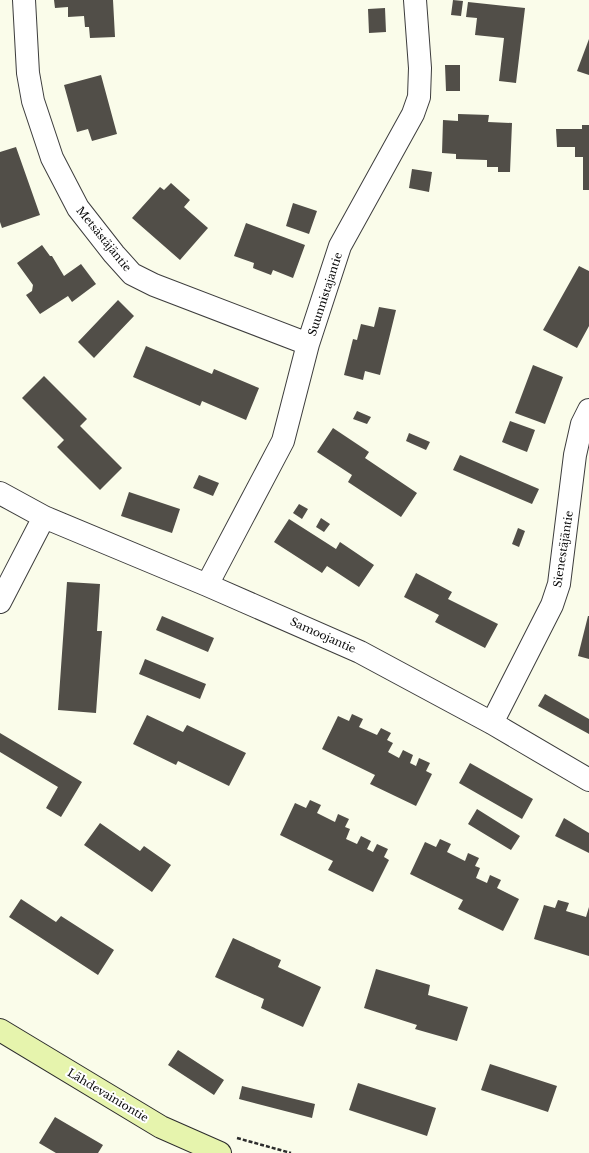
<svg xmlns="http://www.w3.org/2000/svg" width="589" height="1153" font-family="'Libre Baskerville',serif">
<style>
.building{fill:#514e48}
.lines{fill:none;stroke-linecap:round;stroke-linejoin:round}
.street-casing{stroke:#3d3d3d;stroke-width:24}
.secondary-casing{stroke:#2c2c2c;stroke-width:24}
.path{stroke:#2c2c2c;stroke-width:2.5;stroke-dasharray:4 2;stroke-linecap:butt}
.street{stroke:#fff;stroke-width:22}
.secondary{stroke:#e6f4ad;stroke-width:22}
.labels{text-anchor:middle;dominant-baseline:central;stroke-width:4;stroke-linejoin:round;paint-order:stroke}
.street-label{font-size:11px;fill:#0a0a0a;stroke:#fff}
</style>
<rect width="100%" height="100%" fill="#fafcea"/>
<path class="building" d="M 54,0 L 113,0 L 115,37 L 90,38 L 89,27 L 85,27 L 84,16 L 68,17 L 68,7 L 55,8 Z
M 453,0 L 463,1 L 461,16 L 451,15 Z
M 468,2 L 525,8 L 516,83 L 499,81 L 504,38 L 475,35 L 477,18 L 466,17 Z
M 385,8 L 386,32 L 369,33 L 368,9 Z
M 589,39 L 589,75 L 577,71 Z
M 445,65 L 460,65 L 460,91 L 446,91 Z
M 101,75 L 117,134 L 92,141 L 88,129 L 77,132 L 64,85 Z
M 458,114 L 489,115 L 488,122 L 512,123 L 510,172 L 498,172 L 498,167 L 487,167 L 487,160 L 456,159 L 456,154 L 442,153 L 443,120 L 458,121 Z
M 582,125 L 589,125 L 589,190 L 583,190 L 583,157 L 575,157 L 575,147 L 557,147 L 556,129 L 582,129 Z
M 16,147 L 40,215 L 2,228 L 0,222 L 0,152 Z
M 412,169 L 432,172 L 429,192 L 409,188 Z
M 171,183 L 190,200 L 184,207 L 208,228 L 180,260 L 132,218 L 160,187 L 164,190 Z
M 293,203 L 317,211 L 309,234 L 286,226 Z
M 246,223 L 305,245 L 293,278 L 273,270 L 271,275 L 253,268 L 254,263 L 234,256 Z
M 42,245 L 50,256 L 52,256 L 64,276 L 81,264 L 96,284 L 72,302 L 68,296 L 40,314 L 26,295 L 32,291 L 33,285 L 17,263 Z
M 579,266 L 589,271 L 589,326 L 577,348 L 543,330 Z
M 118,300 L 134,316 L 94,358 L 78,342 Z
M 379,307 L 396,310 L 380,375 L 365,371 L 363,380 L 344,375 L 353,339 L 357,340 L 361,324 L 374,327 Z
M 146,346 L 212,374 L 214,369 L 259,388 L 246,420 L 202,401 L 200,406 L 133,377 Z
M 533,365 L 563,377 L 545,424 L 515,413 Z
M 44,376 L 87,419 L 80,426 L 122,468 L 100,490 L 57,447 L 64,440 L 22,398 Z
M 357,411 L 371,417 L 367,424 L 353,419 Z
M 510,421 L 535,430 L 527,452 L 502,442 Z
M 333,428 L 369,452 L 365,458 L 417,493 L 401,517 L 348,482 L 352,475 L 317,452 Z
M 409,433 L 430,442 L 426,450 L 406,441 Z
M 460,455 L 539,489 L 532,504 L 453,470 Z
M 199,475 L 219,483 L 213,496 L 193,488 Z
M 129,492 L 180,509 L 172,533 L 121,516 Z
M 299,504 L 308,509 L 302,519 L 293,513 Z
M 321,518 L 330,524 L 324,532 L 316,527 Z
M 289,519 L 336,549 L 340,542 L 374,565 L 359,587 L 327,566 L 322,573 L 274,542 Z
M 518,528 L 525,531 L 519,547 L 512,544 Z
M 416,573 L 452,592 L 448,599 L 498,624 L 485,648 L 435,622 L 439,615 L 404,597 Z
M 67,582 L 100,584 L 97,631 L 102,631 L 96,713 L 58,710 Z
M 162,616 L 214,638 L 208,652 L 156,630 Z
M 588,616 L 589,616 L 589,659 L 578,656 Z
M 145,659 L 206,684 L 200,699 L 139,674 Z
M 545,694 L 589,719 L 589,734 L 538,706 Z
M 352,714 L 363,719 L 359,727 L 377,735 L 381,728 L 391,733 L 387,740 L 393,743 L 388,752 L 399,758 L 403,750 L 413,755 L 410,763 L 416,766 L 419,758 L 430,763 L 426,771 L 432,774 L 416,806 L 370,784 L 375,775 L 322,749 L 338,716 L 349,721 Z
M 147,715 L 183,732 L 187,725 L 246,753 L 229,786 L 178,761 L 176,765 L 133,744 Z
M 0,733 L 82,782 L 61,817 L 46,808 L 58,787 L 0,752 Z
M 470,763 L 533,799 L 522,819 L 459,783 Z
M 310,800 L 321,805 L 317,813 L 335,822 L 338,814 L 349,819 L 345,827 L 350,829 L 346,839 L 357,844 L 361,836 L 371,841 L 367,849 L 373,852 L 377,844 L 388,849 L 384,857 L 389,860 L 373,892 L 328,870 L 333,861 L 280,835 L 295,803 L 306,808 Z
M 477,809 L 520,836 L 511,850 L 468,824 Z
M 564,818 L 589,833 L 589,853 L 555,836 Z
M 100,823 L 140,851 L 144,846 L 171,865 L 152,892 L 84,845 Z
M 440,839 L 451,844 L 447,852 L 465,861 L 468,853 L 479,858 L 475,866 L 480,868 L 476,878 L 487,883 L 490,875 L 501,880 L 497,888 L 519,899 L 503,931 L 458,909 L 463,900 L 410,874 L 425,842 L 436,847 Z
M 21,899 L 56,922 L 61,916 L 114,950 L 98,975 L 9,917 Z
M 558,900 L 569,903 L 566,911 L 586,917 L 589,907 L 589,956 L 534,939 L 544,905 L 555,908 Z
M 233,938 L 281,960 L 278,967 L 321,987 L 303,1027 L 261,1008 L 264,999 L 215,977 Z
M 376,969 L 430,985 L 428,995 L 468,1007 L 457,1041 L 415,1029 L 417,1025 L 364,1008 Z
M 178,1050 L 224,1080 L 214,1095 L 168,1065 Z
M 490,1064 L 557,1086 L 548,1112 L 481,1090 Z
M 358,1083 L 436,1108 L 427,1136 L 349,1110 Z
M 242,1086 L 315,1104 L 312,1118 L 239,1099 Z
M 55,1117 L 103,1145 L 98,1153 L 56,1153 L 39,1143 Z"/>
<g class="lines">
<g class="street-casing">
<path id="street" d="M 24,0 L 28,73 L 33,101 L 52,158 L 78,208 L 114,254 L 132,274 L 154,285 L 308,344
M 0,493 L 44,517 L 207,585 L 360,652 L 492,723 L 589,780
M 207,585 L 283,441 L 308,344 L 340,246 L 413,114 L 419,97 L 420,68 L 415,0
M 0,602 L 44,517
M 492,723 L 552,605 L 559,584 L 575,455 L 582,424 L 589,410"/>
</g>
<g class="secondary-casing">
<path id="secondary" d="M 0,1030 L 161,1127 L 220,1153"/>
</g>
<path class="path" d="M 237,1138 L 291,1153"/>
<use href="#street" class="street"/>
<use href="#secondary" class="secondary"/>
</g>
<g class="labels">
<g class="street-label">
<text transform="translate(104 239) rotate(51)">Metsästäjäntie</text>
<text transform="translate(325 294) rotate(-72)">Suunnistajantie</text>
<text transform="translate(563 549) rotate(-81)">Sienestäjäntie</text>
<text transform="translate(323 635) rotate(24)">Samoojantie</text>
<text transform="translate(108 1095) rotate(31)">Lähdevainiontie</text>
</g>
</g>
</svg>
